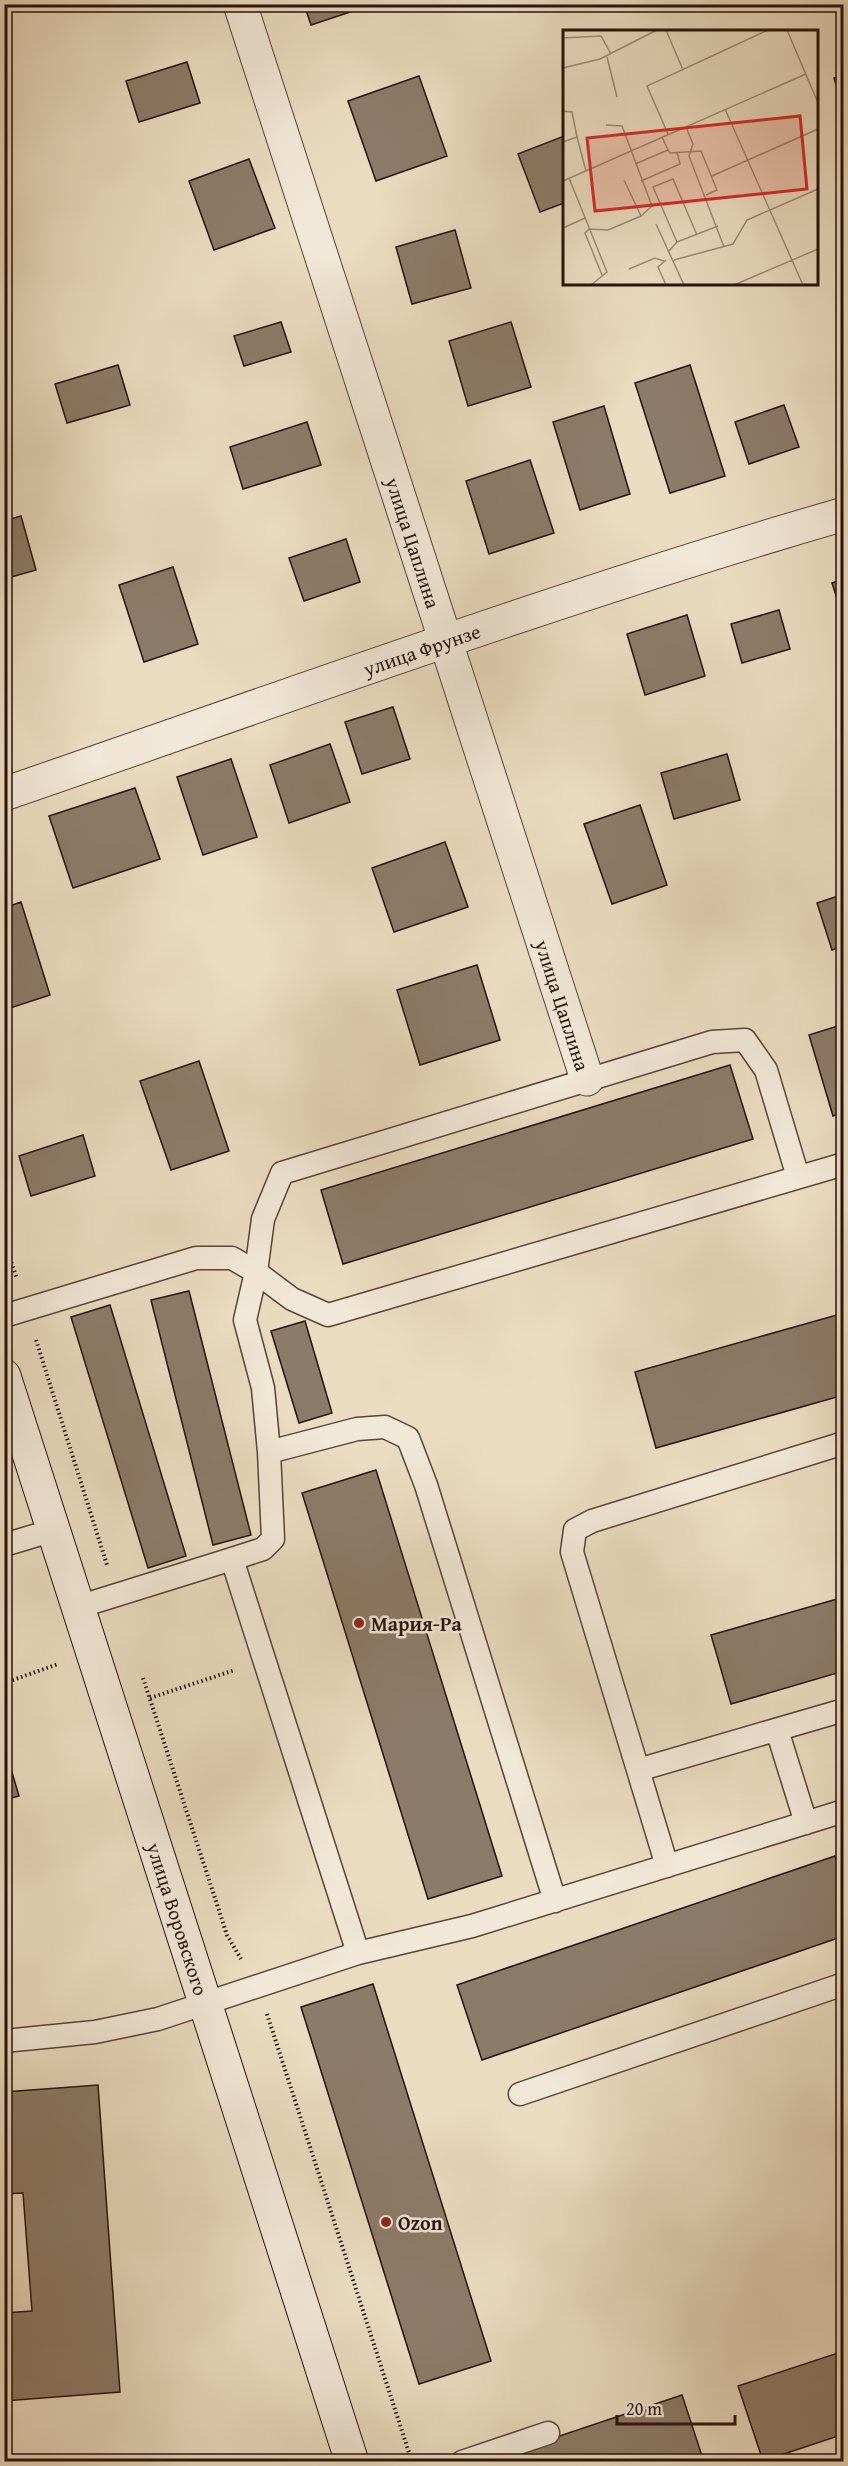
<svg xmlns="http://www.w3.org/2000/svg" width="848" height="2466" font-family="'Gentium Book Plus',serif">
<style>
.building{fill:#8d7b69;stroke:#27110a;stroke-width:1.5}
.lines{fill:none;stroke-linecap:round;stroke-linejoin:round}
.lane-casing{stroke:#584438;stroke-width:25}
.street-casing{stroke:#584438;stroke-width:35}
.secondary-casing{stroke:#27110a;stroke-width:35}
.path{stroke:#27110a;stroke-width:4;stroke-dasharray:1.5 3;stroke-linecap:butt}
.lane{stroke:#f2e8d7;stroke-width:22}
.street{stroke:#f2e8d7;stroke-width:33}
.secondary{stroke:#f2e8d7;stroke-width:33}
.poi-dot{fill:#8f2418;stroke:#f2e8d7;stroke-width:2}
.labels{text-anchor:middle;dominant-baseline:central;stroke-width:5;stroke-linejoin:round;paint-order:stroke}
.street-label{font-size:20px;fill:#27110a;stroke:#f2e8d7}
.poi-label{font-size:20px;font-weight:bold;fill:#27110a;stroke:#f2e8d7;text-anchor:start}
.inset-road{fill:none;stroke:#9d8b78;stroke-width:1.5}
.view{fill:#d62828;fill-opacity:0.15;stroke:#d62828;stroke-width:3}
.inset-edge{fill:none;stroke:#27110a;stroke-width:3}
</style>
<rect width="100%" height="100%" fill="#ebdcc1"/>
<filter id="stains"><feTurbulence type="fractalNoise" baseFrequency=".00333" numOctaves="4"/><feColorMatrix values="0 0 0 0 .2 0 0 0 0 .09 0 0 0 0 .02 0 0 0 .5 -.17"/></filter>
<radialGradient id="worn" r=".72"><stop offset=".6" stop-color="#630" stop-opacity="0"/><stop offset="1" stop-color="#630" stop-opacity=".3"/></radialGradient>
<path class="building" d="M 304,4 L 374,4 L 311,25 Z
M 187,62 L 200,103 L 139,122 L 126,81 Z
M 844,75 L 844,111 L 834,78 Z
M 419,76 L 447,156 L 376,181 L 348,101 Z
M 564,136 L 564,203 L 540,212 L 518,154 Z
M 249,159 L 275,228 L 214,250 L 189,181 Z
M 455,230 L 471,288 L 412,304 L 396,247 Z
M 281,322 L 291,352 L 244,366 L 234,336 Z
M 511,322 L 531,387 L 468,406 L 449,341 Z
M 118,365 L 130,405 L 67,423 L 55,384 Z
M 690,365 L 725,476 L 670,493 L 635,383 Z
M 784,405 L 799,447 L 749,464 L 735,422 Z
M 604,406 L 630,494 L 580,510 L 553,422 Z
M 307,422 L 321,465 L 243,489 L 230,447 Z
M 530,460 L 554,533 L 489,554 L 466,481 Z
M 21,516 L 36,570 L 4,579 L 4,521 Z
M 346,539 L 360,582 L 304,601 L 289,558 Z
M 173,567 L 198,644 L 144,662 L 119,585 Z
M 844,579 L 844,620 L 832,583 Z
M 779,610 L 790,649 L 742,663 L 731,624 Z
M 687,615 L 705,676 L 645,695 L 627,634 Z
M 393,707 L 410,759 L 362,774 L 345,722 Z
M 330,744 L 350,802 L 289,823 L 270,765 Z
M 727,754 L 740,800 L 674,819 L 661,773 Z
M 231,759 L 257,837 L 203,855 L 177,777 Z
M 135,788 L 160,859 L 73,888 L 49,816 Z
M 640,805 L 667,885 L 612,904 L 584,824 Z
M 445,842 L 468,907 L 394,932 L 372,868 Z
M 844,894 L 844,946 L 832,950 L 817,903 Z
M 21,902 L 50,995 L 4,1010 L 4,908 Z
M 477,965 L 500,1040 L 420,1065 L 397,990 Z
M 844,1024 L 844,1112 L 833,1116 L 809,1035 Z
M 199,1061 L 229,1151 L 171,1170 L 140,1081 Z
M 730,1065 L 753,1139 L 343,1264 L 321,1190 Z
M 83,1135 L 95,1176 L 31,1196 L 19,1156 Z
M 189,1291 L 251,1535 L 213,1545 L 151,1300 Z
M 110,1305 L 186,1556 L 148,1568 L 71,1317 Z
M 844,1313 L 844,1395 L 656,1448 L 635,1372 Z
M 305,1321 L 332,1413 L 299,1423 L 271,1331 Z
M 376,1470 L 502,1876 L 428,1899 L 302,1493 Z
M 844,1597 L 844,1671 L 731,1704 L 711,1635 Z
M 5,1749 L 19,1796 L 4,1800 L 4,1749 Z
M 835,1856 L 844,1882 L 844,1936 L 482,2060 L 457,1985 Z
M 373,1984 L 491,2361 L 419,2384 L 301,2007 Z
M 98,2085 L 120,2392 L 4,2401 L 4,2313 L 32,2311 L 23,2193 L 4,2194 L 4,2092 Z
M 844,2351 L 844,2434 L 763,2461 L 738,2386 Z
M 682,2395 L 704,2462 L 482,2462 Z"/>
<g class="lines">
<g class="lane-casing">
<path id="lane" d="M 4,1316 L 196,1258 L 232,1258 L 256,1272 L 292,1299 L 328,1315 L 844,1164
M 844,1443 L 592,1521 L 575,1530 L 572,1552 L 638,1770 L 844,1710
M 269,1452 L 357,1429 L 385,1427 L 408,1438 L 426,1485 L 555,1901
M 4,1545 L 54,1530
M 232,1559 L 263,1549 L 273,1539 L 269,1452 L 263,1388 L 245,1320 L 256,1272 L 263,1219 L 282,1173 L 712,1042 L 745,1040 L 766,1070 L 798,1177
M 78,1607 L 232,1559 L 358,1953
M 777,1730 L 806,1823
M 638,1770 L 667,1866
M 4,2041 L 95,2032 L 158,2019 L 358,1953 L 472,1926 L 844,1811
M 520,2094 L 844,1984
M 462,2462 L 548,2433"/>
</g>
<g class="street-casing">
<g id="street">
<path id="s1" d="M 240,4 L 587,1079"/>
<path id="s2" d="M 4,794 C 283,698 561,596 844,514"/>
</g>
</g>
<g class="secondary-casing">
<g id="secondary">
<path id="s3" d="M 4,1376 C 121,1738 236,2100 352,2462"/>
</g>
</g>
<path class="path" d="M 4,1241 L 17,1279
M 36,1340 L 107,1565
M 143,1678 L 227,1935 L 241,1959
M 4,1683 L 58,1664
M 150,1698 L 235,1670
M 267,2014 L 412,2462"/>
<use href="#lane" class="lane"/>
<use href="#street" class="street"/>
<use href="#secondary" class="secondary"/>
</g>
<g class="poi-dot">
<circle cx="359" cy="1623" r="6"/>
<circle cx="386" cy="2222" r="6"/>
</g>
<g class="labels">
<g class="street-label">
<text stroke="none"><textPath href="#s1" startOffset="566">улица Цаплина</textPath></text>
<text stroke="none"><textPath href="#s2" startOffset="442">улица Фрунзе</textPath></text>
<text stroke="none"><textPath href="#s1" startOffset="1052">улица Цаплина</textPath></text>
<text stroke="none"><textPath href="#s3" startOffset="570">улица Воровского</textPath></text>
</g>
<g class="poi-label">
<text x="371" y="1623">Мария-Ра</text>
<text x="398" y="2222">Ozon</text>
</g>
</g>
<g transform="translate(563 30)">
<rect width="255" height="255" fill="#ebdcc1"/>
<path class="inset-road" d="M 103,0 L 120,40M 224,0 L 255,73M 0,8 L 38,6 L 48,24M 44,27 L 54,67M 0,38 L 37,29 L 94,0M 162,79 L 240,255M 0,81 L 9,82 L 14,107 L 0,112M 43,95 L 59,96 L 89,176 L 78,186M 123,97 L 130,114 L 126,126 L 161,217M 105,104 L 84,56 L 205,0M 14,107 L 23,141M 105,120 L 107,123 L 138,121 L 154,160 L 143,165M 72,134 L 105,120 L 99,107M 149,146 L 255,99M 6,148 L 44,242 L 28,255M 0,151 L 243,44M 78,151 L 117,134 L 114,122M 93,194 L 121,255M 0,198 L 22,188M 114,212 L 155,196M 105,222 L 114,212 L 90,157 L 110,149 L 134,205M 111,230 L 170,214 L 184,190 L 255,159M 66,239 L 92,228 L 101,231M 39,245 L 22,203 L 26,199 L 45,200 L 78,186 L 61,150M 103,255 L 95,237 L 103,230M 171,255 L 255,219"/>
<path class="view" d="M 237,86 L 244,159 L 32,181 L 24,108 Z"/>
<rect width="255" height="255" class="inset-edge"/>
</g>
<rect width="848" height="2466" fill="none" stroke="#ebdcc1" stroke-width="24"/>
<rect x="6" y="6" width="836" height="2454" fill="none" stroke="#27110a" stroke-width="3"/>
<rect x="12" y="12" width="824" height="2442" fill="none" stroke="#27110a" stroke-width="1.5"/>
<path d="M617 2415v9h118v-9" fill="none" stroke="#27110a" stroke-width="3"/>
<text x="626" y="2415" font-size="18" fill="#27110a" stroke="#f2e8d7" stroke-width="4.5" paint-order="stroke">20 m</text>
<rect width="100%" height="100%" filter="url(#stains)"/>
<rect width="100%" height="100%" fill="url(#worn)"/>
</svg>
